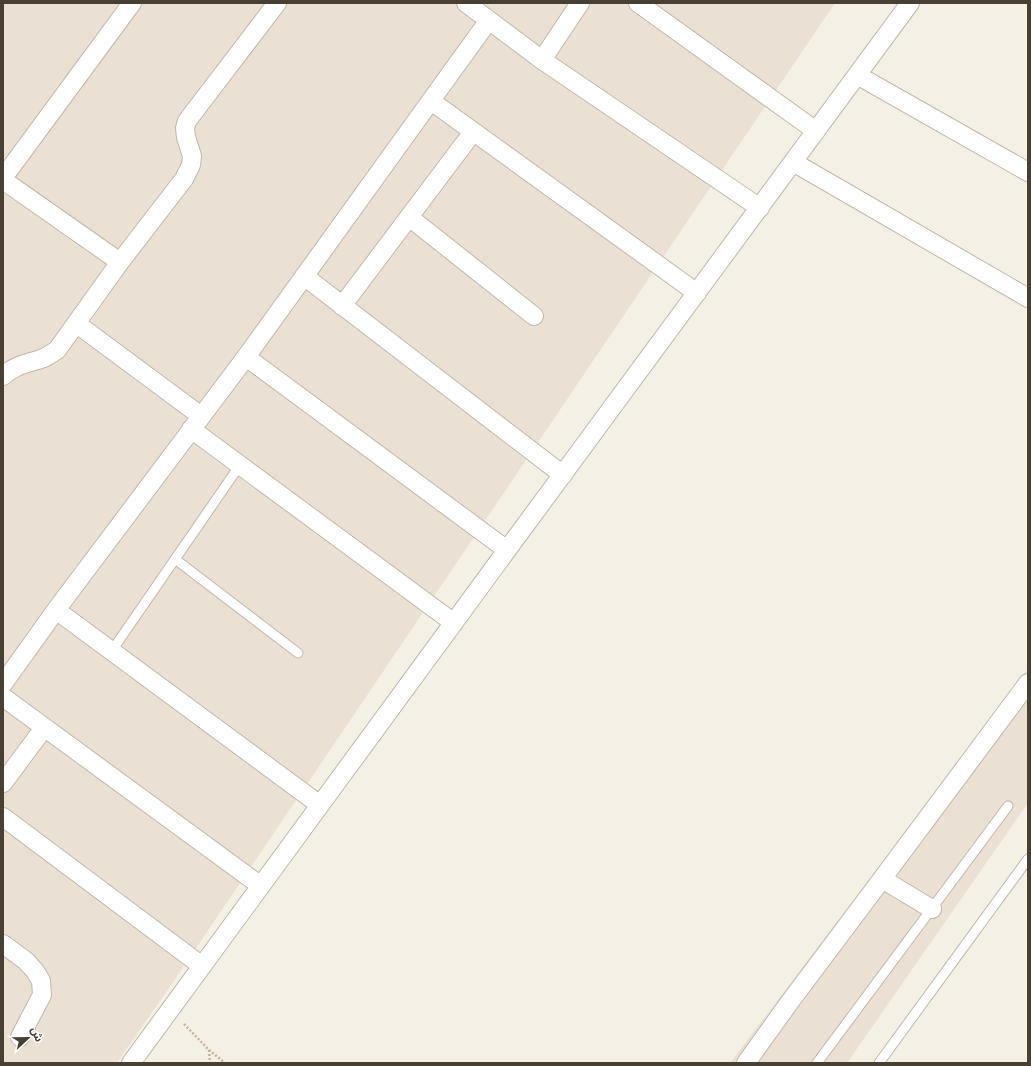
<svg xmlns="http://www.w3.org/2000/svg" width="1031" height="1066" font-family="'PT Sans','Noto Sans Arabic',sans-serif">
<style>
.residential{fill:#eae1d4}
.lines{fill:none;stroke-linecap:round;stroke-linejoin:round}
.service-casing{stroke:#c2b7a8;stroke-width:11}
.minor-casing{stroke:#c2b7a8;stroke-width:20}
.path{stroke:#c5b297;stroke-width:2.5;stroke-dasharray:2 2;stroke-linecap:butt}
.service{stroke:#fff;stroke-width:9}
.minor{stroke:#fff;stroke-width:18}
</style>
<rect width="100%" height="100%" fill="#f5f0e6"/>
<path class="residential" d="M 3,3 L 835,3 L 180,972 L 117,1063 L 3,1063 Z
M 1028,669 L 1028,803 L 847,1063 L 730,1063 Z"/>
<g class="lines">
<g class="service-casing">
<path id="service" d="M 175,559 L 298,653
M 111,652 L 240,465
M 817,1063 L 1008,806
M 879,1063 L 1028,859"/>
</g>
<g class="minor-casing">
<path id="minor" d="M 466,3 L 542,60 L 760,208
M 638,3 L 816,131
M 542,60 L 580,3
M 857,75 L 1028,172
M 431,101 L 697,293
M 793,162 L 1028,298
M 3,178 L 132,3
M 3,180 L 120,262
M 409,217 L 534,316
M 304,276 L 563,475
M 342,306 L 473,132
M 77,324 L 201,416
M 246,357 L 507,550
M 3,376 C 15,365 26,364 41,359 C 47,357 52,353 57,350 L 120,262 L 184,179 L 191,165 L 192,156 L 186,137 L 185,128 L 187,121 L 277,3
M 191,429 L 454,623
M 56,610 L 320,805
M 3,684 L 56,610 L 246,357 L 489,20
M 3,697 L 261,886
M 3,783 L 44,728
M 3,817 L 202,966
M 882,879 L 1028,683
M 3,944 L 26,961 L 35,971 L 41,981 L 42,995 L 20,1037
M 131,1063 L 507,550 L 910,3
M 746,1063 L 789,1003 L 882,879 L 932,909"/>
</g>
<path class="path" d="M 184,1024 L 208,1049 L 225,1063
M 209,1050 L 210,1063"/>
<use href="#service" class="service"/>
<use href="#minor" class="minor"/>
</g>
<rect width="1031" height="1066" fill="none" stroke="#494034" stroke-width="8"/>
<g transform="translate(28 1038) rotate(68)" stroke="#ffffff" stroke-width="3" paint-order="stroke">
<path d="M0-3L7 15L0 10L-7 15Z" fill="#494034"/>
<text y="-6" font-size="11" font-weight="bold" text-anchor="middle" fill="#494034">ش</text>
</g>
</svg>
